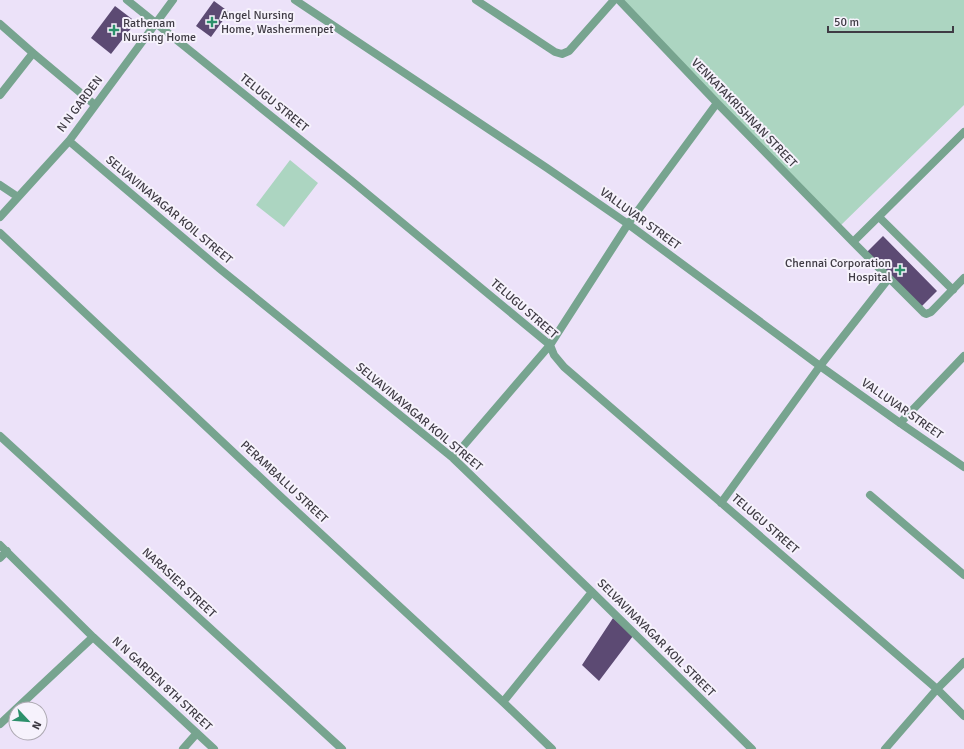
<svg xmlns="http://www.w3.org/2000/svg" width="964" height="749" font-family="Signika,sans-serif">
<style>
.green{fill:#acd5c1}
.building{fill:#5c4a73}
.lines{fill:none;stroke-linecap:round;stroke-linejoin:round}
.minor{stroke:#77a48f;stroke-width:8}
.poi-dot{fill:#2c906b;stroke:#f6f2fc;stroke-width:1.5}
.labels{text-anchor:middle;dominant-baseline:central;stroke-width:4;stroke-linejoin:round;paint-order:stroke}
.poi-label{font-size:12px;fill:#3f3b44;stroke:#f6f2fc;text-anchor:start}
.street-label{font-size:12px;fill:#3f3b44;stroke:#f6f2fc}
</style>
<rect width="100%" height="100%" fill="#ece2f9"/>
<path class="green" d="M 617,0 L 964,0 L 964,105 L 839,227 Z
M 290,160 L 318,183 L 284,227 L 256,205 Z"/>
<path class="building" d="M 214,1 L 229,12 L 211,37 L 196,26 Z
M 115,6 L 136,22 L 111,54 L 91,38 Z
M 883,236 L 937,291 L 920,308 L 866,253 Z
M 613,618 L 633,636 L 599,681 L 582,665 Z"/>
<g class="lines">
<path class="minor" d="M 127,0 L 353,182 L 550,345 L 554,355 L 564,367 L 937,689 L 964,716
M 295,0 L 547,168 L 628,224 L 820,366 L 900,423 L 964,467
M 476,0 L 555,52 L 562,54 L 569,51 L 614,0
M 619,0 L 717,103 L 853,242 L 924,313 L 926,314 L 931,312 L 964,278
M 0,24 L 33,53 L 95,105
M 0,95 L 33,53
M 69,141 L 220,269 L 453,458 L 592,592 L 752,749
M 0,185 L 18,197
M 0,217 L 69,141 L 173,0
M 879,217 L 953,290
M 0,233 L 280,496 L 503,702 L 552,749
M 853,242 L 964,132
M 900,423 L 964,356
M 0,436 L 342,749
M 453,458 L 550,345 L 628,224 L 717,103
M 870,495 L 964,575
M 721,503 L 820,366 L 889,278
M 0,545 L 93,637 L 214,749
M 0,558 L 7,551
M 503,702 L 592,592
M 16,709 L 93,637
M 0,724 L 16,709
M 183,749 L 197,733
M 885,749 L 937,689 L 964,662"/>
</g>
<g class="poi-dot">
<path d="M210 16h4v4h4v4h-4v4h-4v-4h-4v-4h4z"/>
<path d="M112 24h4v4h4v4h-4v4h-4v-4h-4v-4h4z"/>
<path d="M898 264h4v4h4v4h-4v4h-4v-4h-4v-4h4z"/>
</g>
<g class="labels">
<g class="poi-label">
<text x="221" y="15">Angel Nursing<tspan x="221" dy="14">Home, Washermenpet</tspan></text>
<text x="123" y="23">Rathenam<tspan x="123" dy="14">Nursing Home</tspan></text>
<text x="891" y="263" text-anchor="end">Chennai Corporation<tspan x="891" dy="14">Hospital</tspan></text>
</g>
<g class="street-label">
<text transform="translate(274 103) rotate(39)">TELUGU STREET</text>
<text transform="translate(80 104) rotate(-53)">N N GARDEN</text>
<text transform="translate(744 113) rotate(46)">VENKATAKRISHNAN STREET</text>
<text transform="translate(169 210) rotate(40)">SELVAVINAYAGAR KOIL STREET</text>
<text transform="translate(640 219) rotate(36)">VALLUVAR STREET</text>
<text transform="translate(524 309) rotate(41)">TELUGU STREET</text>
<text transform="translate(902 409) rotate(35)">VALLUVAR STREET</text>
<text transform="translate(419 417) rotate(40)">SELVAVINAYAGAR KOIL STREET</text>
<text transform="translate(284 482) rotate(43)">PERAMBALLU STREET</text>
<text transform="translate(765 524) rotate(41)">TELUGU STREET</text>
<text transform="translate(179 583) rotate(43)">NARASIER STREET</text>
<text transform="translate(656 638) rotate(45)">SELVAVINAYAGAR KOIL STREET</text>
<text transform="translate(162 684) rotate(43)">N N GARDEN 8TH STREET</text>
</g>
</g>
<g transform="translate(28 721) rotate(116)"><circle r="19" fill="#f6f2fc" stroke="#ada9b2"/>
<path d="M0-3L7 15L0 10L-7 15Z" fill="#2c906b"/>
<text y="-6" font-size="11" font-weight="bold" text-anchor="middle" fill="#3f3b44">N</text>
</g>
<path d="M828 26v6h125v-6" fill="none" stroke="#3f3b44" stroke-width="2"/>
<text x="834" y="26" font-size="12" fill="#3f3b44" stroke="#f6f2fc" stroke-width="3" paint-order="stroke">50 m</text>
</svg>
